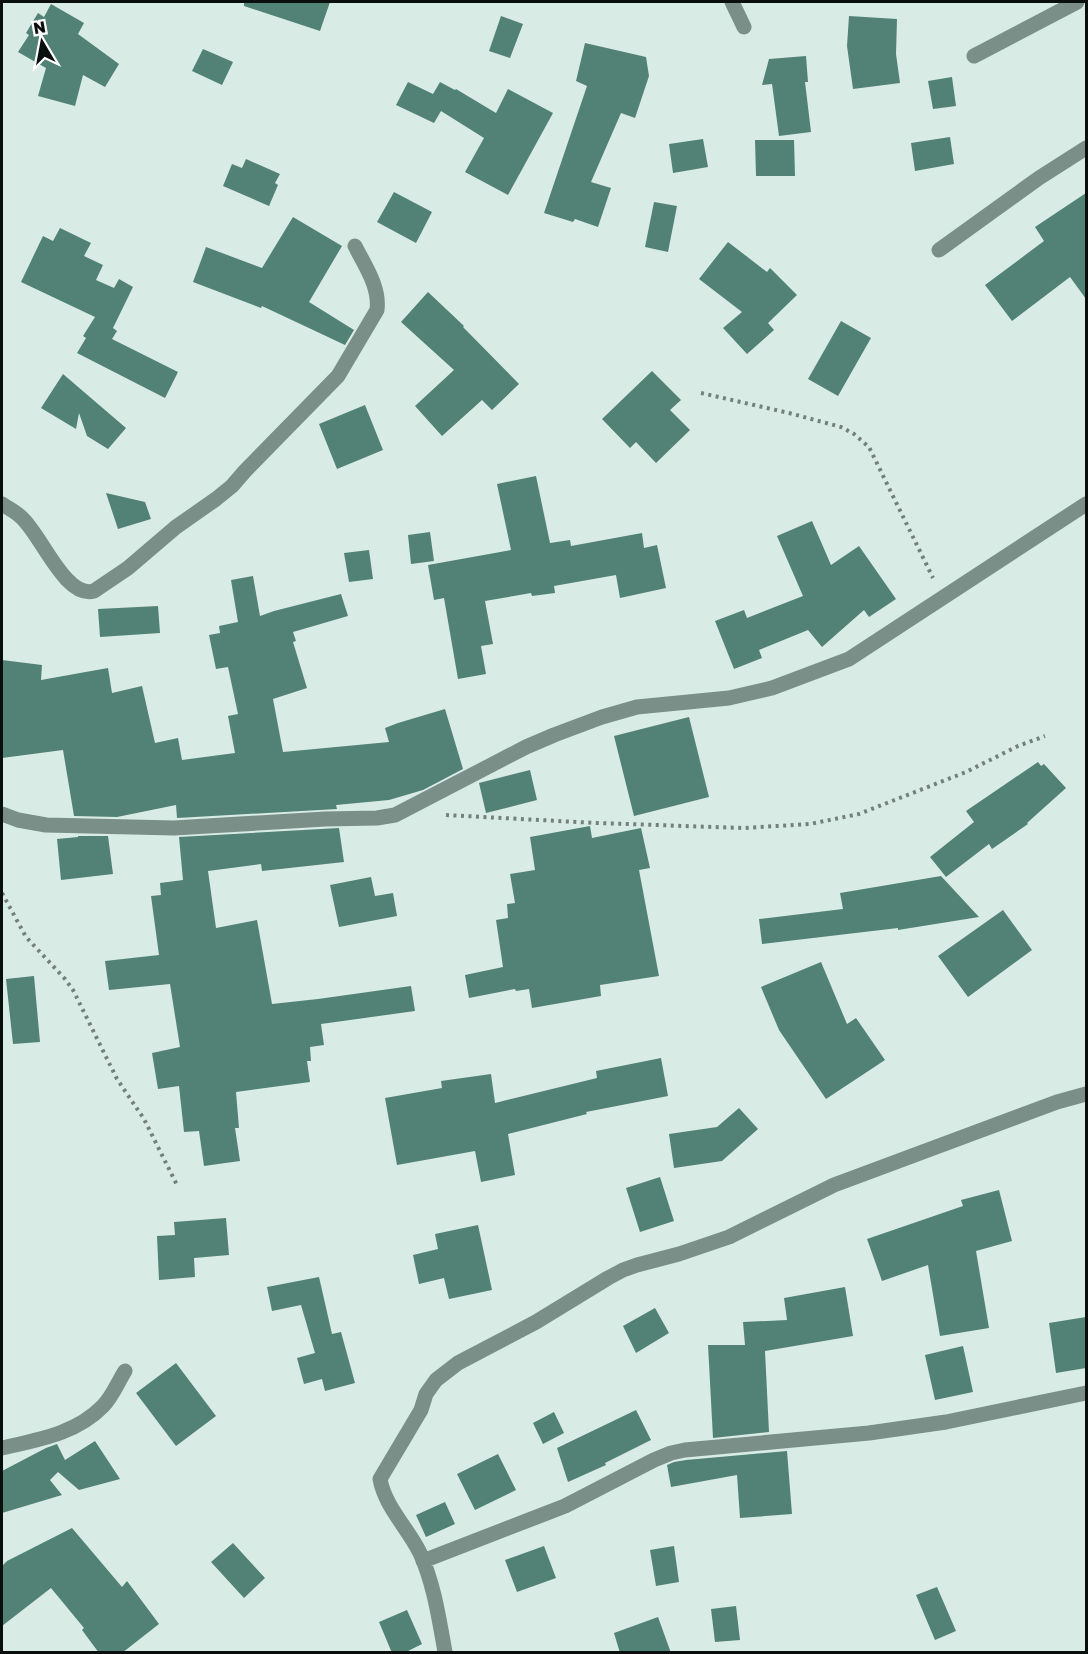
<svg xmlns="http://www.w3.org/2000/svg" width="1088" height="1654" font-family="'Golos Text',sans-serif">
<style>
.building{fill:#528275}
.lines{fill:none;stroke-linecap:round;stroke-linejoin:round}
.path{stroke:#74807c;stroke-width:4;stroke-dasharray:3 4.5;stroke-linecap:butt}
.minor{stroke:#7b8f89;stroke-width:15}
</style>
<rect width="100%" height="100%" fill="#d9ebe5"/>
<path class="building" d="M 244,2 L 330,2 L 320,31 L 244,6 Z
M 51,4 L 84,23 L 78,34 L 119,64 L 105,87 L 83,75 L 75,106 L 38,96 L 46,68 L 18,52 L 29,35 L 26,33 L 38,13 L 44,17 Z
M 501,16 L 523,24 L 510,58 L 489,51 Z
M 849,16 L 897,19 L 896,54 L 900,83 L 853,89 L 847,46 Z
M 585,43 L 646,57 L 649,76 L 635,118 L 621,113 L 591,182 L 611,188 L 598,227 L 575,219 L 573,222 L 544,213 L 587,86 L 576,81 Z
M 203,49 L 233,62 L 222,85 L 192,71 Z
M 806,56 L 808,82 L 805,82 L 811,132 L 779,136 L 772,84 L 762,85 L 769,59 Z
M 952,77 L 956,106 L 933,109 L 928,81 Z
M 408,82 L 433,94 L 440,82 L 455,90 L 456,89 L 496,113 L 508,89 L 553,113 L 508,195 L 465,172 L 484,138 L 441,111 L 434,123 L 396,105 Z
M 950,137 L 954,164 L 915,171 L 911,143 Z
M 703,139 L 708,167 L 673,173 L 669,144 Z
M 755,140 L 794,140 L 795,176 L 756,176 Z
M 246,159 L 280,174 L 275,183 L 278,185 L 269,206 L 223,186 L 232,164 L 242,168 Z
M 394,192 L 432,212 L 416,243 L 377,222 Z
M 1086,193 L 1086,299 L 1070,277 L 1012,321 L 985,285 L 1044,241 L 1035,227 Z
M 654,202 L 677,206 L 668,252 L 645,247 Z
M 293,217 L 342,246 L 309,302 L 354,330 L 345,345 L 262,306 L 261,308 L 193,282 L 206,247 L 262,268 Z
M 60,228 L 91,243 L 84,256 L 103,265 L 96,280 L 114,288 L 119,279 L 133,287 L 113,328 L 117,331 L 112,339 L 178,372 L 165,398 L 77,353 L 86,338 L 83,336 L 95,317 L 21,282 L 43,236 L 53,241 Z
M 728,242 L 767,272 L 770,268 L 797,295 L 768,323 L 774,330 L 747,354 L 723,328 L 742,312 L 699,279 Z
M 428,292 L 464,326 L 463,327 L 519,384 L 492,410 L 482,400 L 442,436 L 415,406 L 454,370 L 401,322 Z
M 841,321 L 871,338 L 838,396 L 808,379 Z
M 652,371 L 681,400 L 670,410 L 690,430 L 656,463 L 636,442 L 630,448 L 602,419 Z
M 63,374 L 126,428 L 108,449 L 87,436 L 79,413 L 76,429 L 41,408 Z
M 365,405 L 383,450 L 337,469 L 319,424 Z
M 536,476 L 550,543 L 570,540 L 571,546 L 642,533 L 644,548 L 657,545 L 666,588 L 620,598 L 616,575 L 554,586 L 555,593 L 532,596 L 531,593 L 485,601 L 493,644 L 481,646 L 486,674 L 458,679 L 444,598 L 434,600 L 428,565 L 511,550 L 497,484 Z
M 106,493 L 145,502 L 151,519 L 118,529 Z
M 812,521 L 831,565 L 859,546 L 896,599 L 869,617 L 864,610 L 822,647 L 808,630 L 759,650 L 762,658 L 734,669 L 715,621 L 744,610 L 747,618 L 803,596 L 777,536 Z
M 430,532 L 434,561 L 411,564 L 408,535 Z
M 369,550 L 373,579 L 349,582 L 344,553 Z
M 253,576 L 260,616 L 274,611 L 341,594 L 348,616 L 293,632 L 296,641 L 293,642 L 307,688 L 273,699 L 283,752 L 389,742 L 385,728 L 398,723 L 445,709 L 463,769 L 423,790 L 389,800 L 336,805 L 337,809 L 177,818 L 176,805 L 117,817 L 74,816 L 63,750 L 2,758 L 2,660 L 42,665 L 41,680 L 108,668 L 112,693 L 142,686 L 155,743 L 178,738 L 182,760 L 235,753 L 228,716 L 238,714 L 228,667 L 216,669 L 209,635 L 220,633 L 219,626 L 238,622 L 231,580 Z
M 158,606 L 160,633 L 100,637 L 98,609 Z
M 689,717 L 709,797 L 634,816 L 614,736 Z
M 1038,762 L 1041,766 L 1044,764 L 1066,788 L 1027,823 L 1028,824 L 992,849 L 989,844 L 946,877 L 930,857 L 974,822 L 966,811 Z
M 530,770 L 537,800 L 486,813 L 479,783 Z
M 590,826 L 592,838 L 641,828 L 650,868 L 639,870 L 659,976 L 600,985 L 601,996 L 532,1008 L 529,989 L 516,991 L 515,989 L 469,998 L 465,975 L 503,967 L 496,920 L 508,918 L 507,904 L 515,903 L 510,874 L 535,870 L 530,837 Z
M 339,828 L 344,862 L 262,871 L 261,864 L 208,871 L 216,928 L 257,920 L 272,1004 L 318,999 L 411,986 L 415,1011 L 321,1024 L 324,1045 L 310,1047 L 311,1061 L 307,1061 L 310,1082 L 236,1092 L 239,1128 L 235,1128 L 240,1161 L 204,1166 L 199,1131 L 184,1132 L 179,1086 L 158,1089 L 152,1053 L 180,1047 L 170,984 L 109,990 L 105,961 L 159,955 L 151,896 L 161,895 L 160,883 L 183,880 L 179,837 Z
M 78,836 L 108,836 L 113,874 L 61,880 L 57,839 L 78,837 Z
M 941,876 L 979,917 L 898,930 L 898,928 L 762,944 L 759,919 L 843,909 L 840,893 Z
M 371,877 L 375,896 L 393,893 L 397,916 L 339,927 L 330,885 Z
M 1003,910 L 1032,950 L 968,997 L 938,956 Z
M 821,962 L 847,1024 L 856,1018 L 885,1060 L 826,1099 L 779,1030 L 761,987 Z
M 34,976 L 40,1042 L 13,1044 L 6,979 Z
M 661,1058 L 668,1096 L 586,1112 L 587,1114 L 508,1134 L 515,1175 L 481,1182 L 475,1151 L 397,1165 L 385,1098 L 442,1088 L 441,1081 L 491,1074 L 495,1103 L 597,1078 L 596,1071 Z
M 739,1108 L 758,1129 L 722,1161 L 674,1168 L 669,1134 L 717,1127 Z
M 660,1177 L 674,1221 L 640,1232 L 626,1188 Z
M 999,1190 L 1012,1241 L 976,1251 L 989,1328 L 940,1336 L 928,1265 L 882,1281 L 867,1239 L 963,1206 L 961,1200 Z
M 226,1218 L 229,1255 L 194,1258 L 195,1277 L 159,1280 L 157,1236 L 175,1235 L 174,1222 Z
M 478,1225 L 492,1290 L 449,1299 L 444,1278 L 419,1284 L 413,1255 L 438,1249 L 435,1234 Z
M 319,1277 L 332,1334 L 341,1332 L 355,1383 L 325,1391 L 322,1379 L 304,1384 L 297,1358 L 315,1353 L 301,1305 L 272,1311 L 267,1287 Z
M 845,1287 L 853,1336 L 765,1351 L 769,1432 L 713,1438 L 708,1345 L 745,1345 L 743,1322 L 787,1320 L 784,1298 Z
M 655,1308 L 669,1333 L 636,1353 L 623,1326 Z
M 1086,1317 L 1086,1368 L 1056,1373 L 1049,1323 Z
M 963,1346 L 973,1392 L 935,1400 L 925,1355 Z
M 176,1363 L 216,1416 L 176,1446 L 136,1393 Z
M 636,1410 L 651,1440 L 605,1463 L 606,1465 L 568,1482 L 557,1448 Z
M 554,1412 L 564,1433 L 543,1444 L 533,1423 Z
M 95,1441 L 120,1479 L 79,1490 L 58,1472 L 50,1480 L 62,1495 L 2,1513 L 2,1471 L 46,1448 L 57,1444 L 65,1460 Z
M 787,1451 L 792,1514 L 740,1518 L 737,1475 L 671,1487 L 667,1465 L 674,1462 L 686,1460 Z
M 498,1454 L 516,1490 L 475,1510 L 457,1474 Z
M 445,1502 L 455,1524 L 426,1537 L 416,1515 Z
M 72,1528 L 122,1587 L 127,1581 L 159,1624 L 122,1653 L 99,1653 L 82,1630 L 84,1628 L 51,1588 L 2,1626 L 2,1566 L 7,1561 Z
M 233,1543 L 265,1578 L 244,1598 L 211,1562 Z
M 544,1546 L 556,1578 L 517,1592 L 505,1560 Z
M 674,1546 L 679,1582 L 656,1586 L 650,1550 Z
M 937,1587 L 956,1631 L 935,1640 L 916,1595 Z
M 736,1606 L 740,1640 L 715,1642 L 711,1609 Z
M 407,1610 L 422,1644 L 404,1653 L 392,1653 L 379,1622 Z
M 658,1617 L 671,1653 L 620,1653 L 614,1633 Z"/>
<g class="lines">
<path class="path" d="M 701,393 L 789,413 L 841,427 L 854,434 L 869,447 L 933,578
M 446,815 L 596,823 L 744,828 L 810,824 L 859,814 L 966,772 L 1018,746 L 1045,736
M 2,893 L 26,937 L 65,979 L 73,990 L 117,1079 L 144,1119 L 178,1187"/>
<path class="minor" d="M 732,2 L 744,27
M 974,56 L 1077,2
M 939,250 L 1039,178 L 1086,148
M 2,504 C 8,508 16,512 21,517 C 41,534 65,599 94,591 L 128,568 L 176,527 L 216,499 L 232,486 L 245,471 L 338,376 L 377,310 C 380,287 365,266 355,246
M 2,814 L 18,820 L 46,825 L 174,828 L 325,819 L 377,818 L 395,815 L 526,747 L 554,735 L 602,717 L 637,707 L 729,698 L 772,688 L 849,659 L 1086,504
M 2,1448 C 37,1440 76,1434 103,1406 C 112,1397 118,1382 125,1371
M 423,1561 L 565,1506 L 654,1460 L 671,1453 L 685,1450 L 869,1433 L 946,1422 L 1086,1393
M 445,1652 C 439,1619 434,1584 420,1553 C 408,1528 385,1507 380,1479 L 421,1410 L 426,1394 L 436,1380 L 458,1363 L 536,1322 L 608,1278 L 623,1270 L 637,1265 L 679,1254 L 729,1237 L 834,1185 L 1057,1102 L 1086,1094"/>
</g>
<rect width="1088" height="1654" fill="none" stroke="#090f0d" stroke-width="6"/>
<g transform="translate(42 42) rotate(350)" stroke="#ffffff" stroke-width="4.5" paint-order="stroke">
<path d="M0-4.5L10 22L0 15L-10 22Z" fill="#090f0d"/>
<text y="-9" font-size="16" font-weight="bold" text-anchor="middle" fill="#090f0d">N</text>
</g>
</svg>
